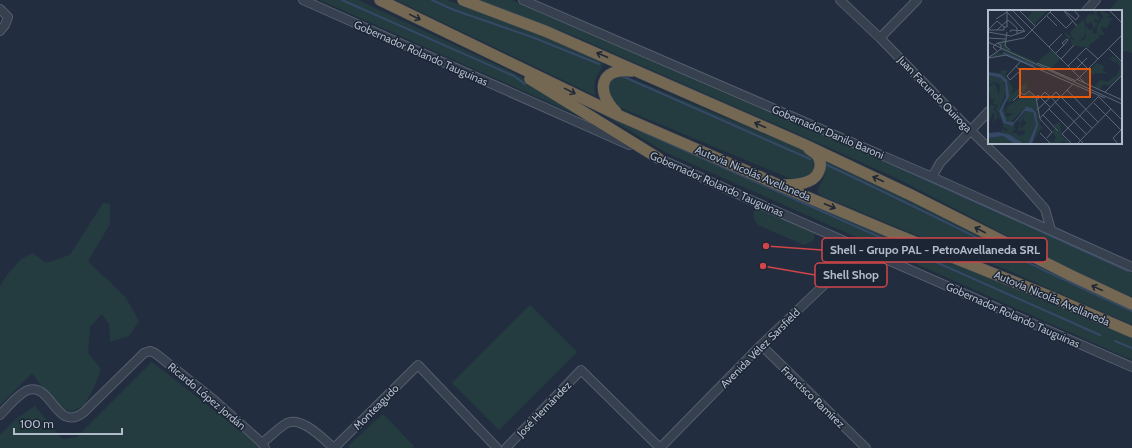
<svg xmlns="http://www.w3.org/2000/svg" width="1132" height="448" font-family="Cabin,sans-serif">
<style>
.green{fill:#243c40}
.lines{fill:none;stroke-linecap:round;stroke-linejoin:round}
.stream{stroke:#354967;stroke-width:2}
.minor-casing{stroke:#545e6d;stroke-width:10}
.highway-casing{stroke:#414b5a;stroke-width:12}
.minor{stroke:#36404f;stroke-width:8}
.highway{stroke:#756853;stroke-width:11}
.oneway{stroke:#202836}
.labels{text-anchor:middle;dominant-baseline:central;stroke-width:3;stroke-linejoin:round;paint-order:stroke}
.street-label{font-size:11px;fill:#b2bbca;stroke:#1b2534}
.inset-river{fill:none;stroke:#354967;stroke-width:2}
.inset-road{fill:none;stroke:#5c6677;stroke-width:1}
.view{fill:#e8590c;fill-opacity:0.15;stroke:#e8590c;stroke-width:2}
.inset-edge{fill:none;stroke:#b2bbca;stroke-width:2}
.leader{fill:none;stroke:#cf4548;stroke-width:1.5}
.callout-dot{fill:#cf4548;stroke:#1b2534;stroke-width:1.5}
.callout{fill:#1b2534;stroke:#cf4548;stroke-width:1.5}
.callout-label{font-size:12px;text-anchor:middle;font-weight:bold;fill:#b2bbca}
</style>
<rect width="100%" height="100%" fill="#222e3f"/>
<path class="green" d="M 320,0 L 358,0 L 510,71 L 633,140 Z
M 396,0 L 447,0 L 541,34 L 600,61 L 603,64 C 598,77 591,81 596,96 Z
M 478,0 L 512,0 L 856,149 L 1132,273 L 1132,297 L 1082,275 L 902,181 L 832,149 L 572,35 Z
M 1118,0 L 1132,0 L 1132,53 L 1127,51 L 1121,52 L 1121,11 L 1108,11 Z
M 625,76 L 803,150 C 813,156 815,163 813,173 L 796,181 L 614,105 L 610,101 L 608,85 C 612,78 617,77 625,76 Z
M 584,103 L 742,174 L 1132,338 L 1132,360 L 665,152 Z
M 822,159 C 893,189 960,226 1028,261 C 1062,278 1097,294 1132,310 L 1132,325 L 1007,270 L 916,235 L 822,196 L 818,193 C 817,187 821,184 824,178 C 826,172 824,166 822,159 Z
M 103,203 L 110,204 L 110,224 L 88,261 L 126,298 L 139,321 L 129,336 L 110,342 L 109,324 L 102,314 L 90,327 L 88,353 L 101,369 L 94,388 L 84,405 L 70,412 L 53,402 L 32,373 L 0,405 L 0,286 L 7,275 L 21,259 L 33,253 L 46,263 L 70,255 Z
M 761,207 L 813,230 L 815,235 L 813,241 L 804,245 L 758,225 C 754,220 752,216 755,210 Z
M 530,305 L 577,352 L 499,430 L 452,383 Z
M 152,362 L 260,446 L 260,448 L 0,448 L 0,435 L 16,419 L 35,406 L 62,439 L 77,437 Z
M 383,414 L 414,446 L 412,448 L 350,448 L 348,446 Z"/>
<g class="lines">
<path class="stream" d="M 342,0 L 514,76 L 525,84
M 432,0 L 454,10 L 532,37 L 599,64
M 622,76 L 810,159
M 639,130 L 1100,335
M 827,165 C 929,212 1029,266 1132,311
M 894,165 L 1128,271
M 1115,341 L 1132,348"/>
<g class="minor-casing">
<path id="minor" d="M 303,0 L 629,145
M 523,0 L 932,177 L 1132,267
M 840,0 L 880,38 L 970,130 L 1007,166 L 1045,209 L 1051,230
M 0,9 L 8,17 L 5,25 L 0,31
M 1086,11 L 1096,0
M 880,38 L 917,0
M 654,156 L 753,201 L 1132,367
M 932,177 L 940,163 L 989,111
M 761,345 L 866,448
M 0,415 C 7,408 19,393 28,390 C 52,382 56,434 84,412 L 144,353 L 150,351 L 155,353 L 214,400 L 262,443 L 265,448
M 262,443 C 270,437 278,428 287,423 C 302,416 323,439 334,448
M 334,448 L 418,365 L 497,448
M 506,448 L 581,370 L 660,448
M 660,448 L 761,345 L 847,263 L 856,246"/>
</g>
<g class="highway-casing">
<path id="highway" d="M 380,0 L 620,116 L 781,186 L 890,232 L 1049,296 L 1132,332
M 463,0 L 545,31 L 803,144 L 913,196 L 1072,276 L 1132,304
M 530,79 L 658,158
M 616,112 C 595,91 600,67 632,71
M 784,185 C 792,185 801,185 809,181 C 819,177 824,164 817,155 C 815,153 812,151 809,149"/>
</g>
<use href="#minor" class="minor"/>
<use href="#highway" class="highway"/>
</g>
<defs><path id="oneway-shaft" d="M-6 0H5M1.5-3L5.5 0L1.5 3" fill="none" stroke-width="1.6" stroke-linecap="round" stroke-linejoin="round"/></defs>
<g class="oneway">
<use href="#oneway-shaft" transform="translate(415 17) rotate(26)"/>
<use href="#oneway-shaft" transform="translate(602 55) rotate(-157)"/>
<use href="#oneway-shaft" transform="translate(570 91) rotate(26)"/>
<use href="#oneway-shaft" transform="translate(760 125) rotate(-156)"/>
<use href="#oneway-shaft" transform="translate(878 179) rotate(-155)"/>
<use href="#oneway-shaft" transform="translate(830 206) rotate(23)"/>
<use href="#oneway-shaft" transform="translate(980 230) rotate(-153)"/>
<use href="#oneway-shaft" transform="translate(1097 288) rotate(-155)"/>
</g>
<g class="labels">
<g class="street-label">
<text transform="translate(421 53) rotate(24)">Gobernador Rolando Tauguinas</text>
<text transform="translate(935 94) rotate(46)">Juan Facundo Quiroga</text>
<text transform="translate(828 132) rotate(23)">Gobernador Danilo Baroni</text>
<text transform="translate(753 173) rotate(23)">Autovía Nicolás Avellaneda</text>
<text transform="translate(717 184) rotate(24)">Gobernador Rolando Tauguinas</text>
<text transform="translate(1052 298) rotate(23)">Autovía Nicolás Avellaneda</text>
<text transform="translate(1013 315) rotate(24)">Gobernador Rolando Tauguinas</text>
<text transform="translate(760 348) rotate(-45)">Avenida Vélez Sarsfield</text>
<text transform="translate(207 396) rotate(40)">Ricardo López Jordán</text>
<text transform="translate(813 397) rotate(44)">Francisco Ramírez</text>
<text transform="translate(376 407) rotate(-45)">Monteagudo</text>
<text transform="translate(544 409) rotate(-46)">José Hernández</text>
</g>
</g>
<g transform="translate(988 10)">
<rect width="134" height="134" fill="#222e3f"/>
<path d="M 41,0 L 59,0 L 59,1 L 46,14 L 39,8 L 44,3 ZM 105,0 L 110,0 L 108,4 L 112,8 L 110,12 L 108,9 L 105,11 L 110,13 L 106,19 L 103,12 L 99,14 L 97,10 L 101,4 L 107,5 ZM 112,0 L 122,5 L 118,8 L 124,8 L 119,18 L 112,16 L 117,26 L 112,24 L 111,28 L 102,34 L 101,38 L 84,35 L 82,29 L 87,30 L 83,26 L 81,30 L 76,22 L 83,26 L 82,22 L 96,9 L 98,22 L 95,28 L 90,32 L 97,29 L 98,25 L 98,15 L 101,20 L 105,19 L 105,24 L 109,23 L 109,17 L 115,7 ZM 14,30 L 19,30 L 17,37 L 21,40 L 60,57 L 50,52 L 63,40 L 72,49 L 63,59 L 111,81 L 16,40 L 106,82 L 19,44 L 4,47 L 8,42 L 24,46 L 12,40 L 14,38 L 22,42 L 15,38 L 12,34 ZM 125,46 L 134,53 L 134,64 L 122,76 L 116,74 L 112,79 L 106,77 L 112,70 L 120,72 L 125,67 L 122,64 L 126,67 L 129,65 L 133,57 L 129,54 L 130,51 L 127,53 L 122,49 ZM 109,53 L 116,56 L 115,60 L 120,64 L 107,63 L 105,65 L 100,62 ZM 25,56 L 17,65 L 25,78 L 23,85 L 38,72 L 40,79 L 37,79 L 37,84 L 33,82 L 23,92 L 19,91 L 20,74 L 12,64 L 2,62 L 13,63 L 14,60 L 20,61 ZM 0,65 L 15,69 L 18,82 L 11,101 L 12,109 L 8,99 L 10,95 L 5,94 L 7,88 L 5,88 L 4,95 L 8,96 L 6,99 L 10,107 L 4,114 L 7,108 L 5,102 L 0,114 L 0,100 L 4,92 L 0,77 L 7,73 L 11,85 L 12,75 L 9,72 L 0,74 L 3,70 L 0,71 ZM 41,82 L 48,87 L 52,115 L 55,117 L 49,123 L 45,134 L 50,110 L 45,99 L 37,98 L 22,113 L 18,111 L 14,100 L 16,95 L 18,107 L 22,106 L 25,103 L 18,103 L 19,97 ZM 39,100 L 45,102 L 48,113 L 40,134 L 36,134 L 13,122 L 15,118 L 18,122 L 20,119 L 15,117 L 15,113 L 22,116 L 27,114 L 26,118 L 28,119 L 23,122 L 31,124 L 29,126 L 36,125 L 37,120 L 30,121 L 31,116 L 32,114 L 33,119 L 38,113 L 35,108 L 33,113 L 30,111 ZM 72,112 L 74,126 L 82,134 L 74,131 L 72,134 L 64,134 L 61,131 L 65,132 L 68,127 L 64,122 L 67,118 L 71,121 L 66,115 ZM 15,126 L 27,134 L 20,134 L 19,130 L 20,134 L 0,133 L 0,128 Z" fill="#243c40"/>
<path d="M 0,62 L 12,64 L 19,70 L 21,86 L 14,100 L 19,112 L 26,112 L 38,97 L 44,98 L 48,103 L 50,115 L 44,134 L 40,134 L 48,114 L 45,102 L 37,101 L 24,116 L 15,113 L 11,101 L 18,87 L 17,73 L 13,68 L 0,65 ZM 11,122 L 22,125 L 36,134 L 27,134 L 15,126 L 0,128 L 0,123 Z" fill="#354967"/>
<path class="inset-river" d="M 15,43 L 46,56"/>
<path class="inset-road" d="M 24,0 L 97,73M 31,0 L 48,17M 75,0 L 89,16M 76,0 L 88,10 L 91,6 L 86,0M 121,0 L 134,13M 62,2 L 78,18 L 85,11M 59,6 L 69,16M 8,9 L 19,2 L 36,20M 16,17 L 19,17 L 19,1M 0,20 L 16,20 L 16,17 L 9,11 L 1,19 L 1,20 L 0,21 L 0,22M 9,20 L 20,10 L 29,18 L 29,24M 0,22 L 23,26 L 37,21 L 23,20 L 22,22M 19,22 L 17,36 L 22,40M 0,28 L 18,29M 0,32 L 134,94M 10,33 L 36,28 L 64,0M 61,37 L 74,24M 120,38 L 134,52M 68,43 L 76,35 L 80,30 L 79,29 L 74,33 L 76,35M 88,47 L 100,59M 0,48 L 13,39 L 13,35 L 9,33 L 5,37 L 9,41M 1,48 L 18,45 L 117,88M 73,49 L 86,35M 49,53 L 64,59M 28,56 L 32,61 L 22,70 L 19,66 L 33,51M 80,56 L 98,38 L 110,49M 63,60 L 88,71M 86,61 L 99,48M 88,69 L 134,90M 89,70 L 134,25M 79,80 L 110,112M 117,82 L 134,65M 48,87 L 50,85 L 62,97M 111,87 L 134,110M 49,90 L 57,82 L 68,92M 25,91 L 33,83 L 36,85 L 41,81 L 48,87 L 52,109 L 64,122 L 59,128M 67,92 L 98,124M 106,93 L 133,120M 61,99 L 96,134M 49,100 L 68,82 L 104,118M 55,105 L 70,121M 52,108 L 85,74M 52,123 L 63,134M 84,134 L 74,124 L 111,86M 89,134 L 123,99M 130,134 L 125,128 L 134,119"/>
<path class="view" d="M 32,59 L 102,59 L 102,87 L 32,87 Z"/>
<rect width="134" height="134" class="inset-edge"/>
</g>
<path class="leader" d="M766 246L822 250M763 266L815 275"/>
<g class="callout-dot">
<circle cx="766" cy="246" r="4"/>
<circle cx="763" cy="266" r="4"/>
</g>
<g class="callout">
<rect x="822" y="238" width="225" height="24" rx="4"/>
<rect x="815" y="263" width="72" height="24" rx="4"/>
</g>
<g class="callout-label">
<text x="935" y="254">Shell - Grupo PAL - PetroAvellaneda SRL</text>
<text x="851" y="279">Shell Shop</text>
</g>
<path d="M14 428v6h108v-6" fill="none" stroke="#b2bbca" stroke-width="2"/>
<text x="20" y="428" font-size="12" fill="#b2bbca" stroke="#1b2534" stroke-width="3" paint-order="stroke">100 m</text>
</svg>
